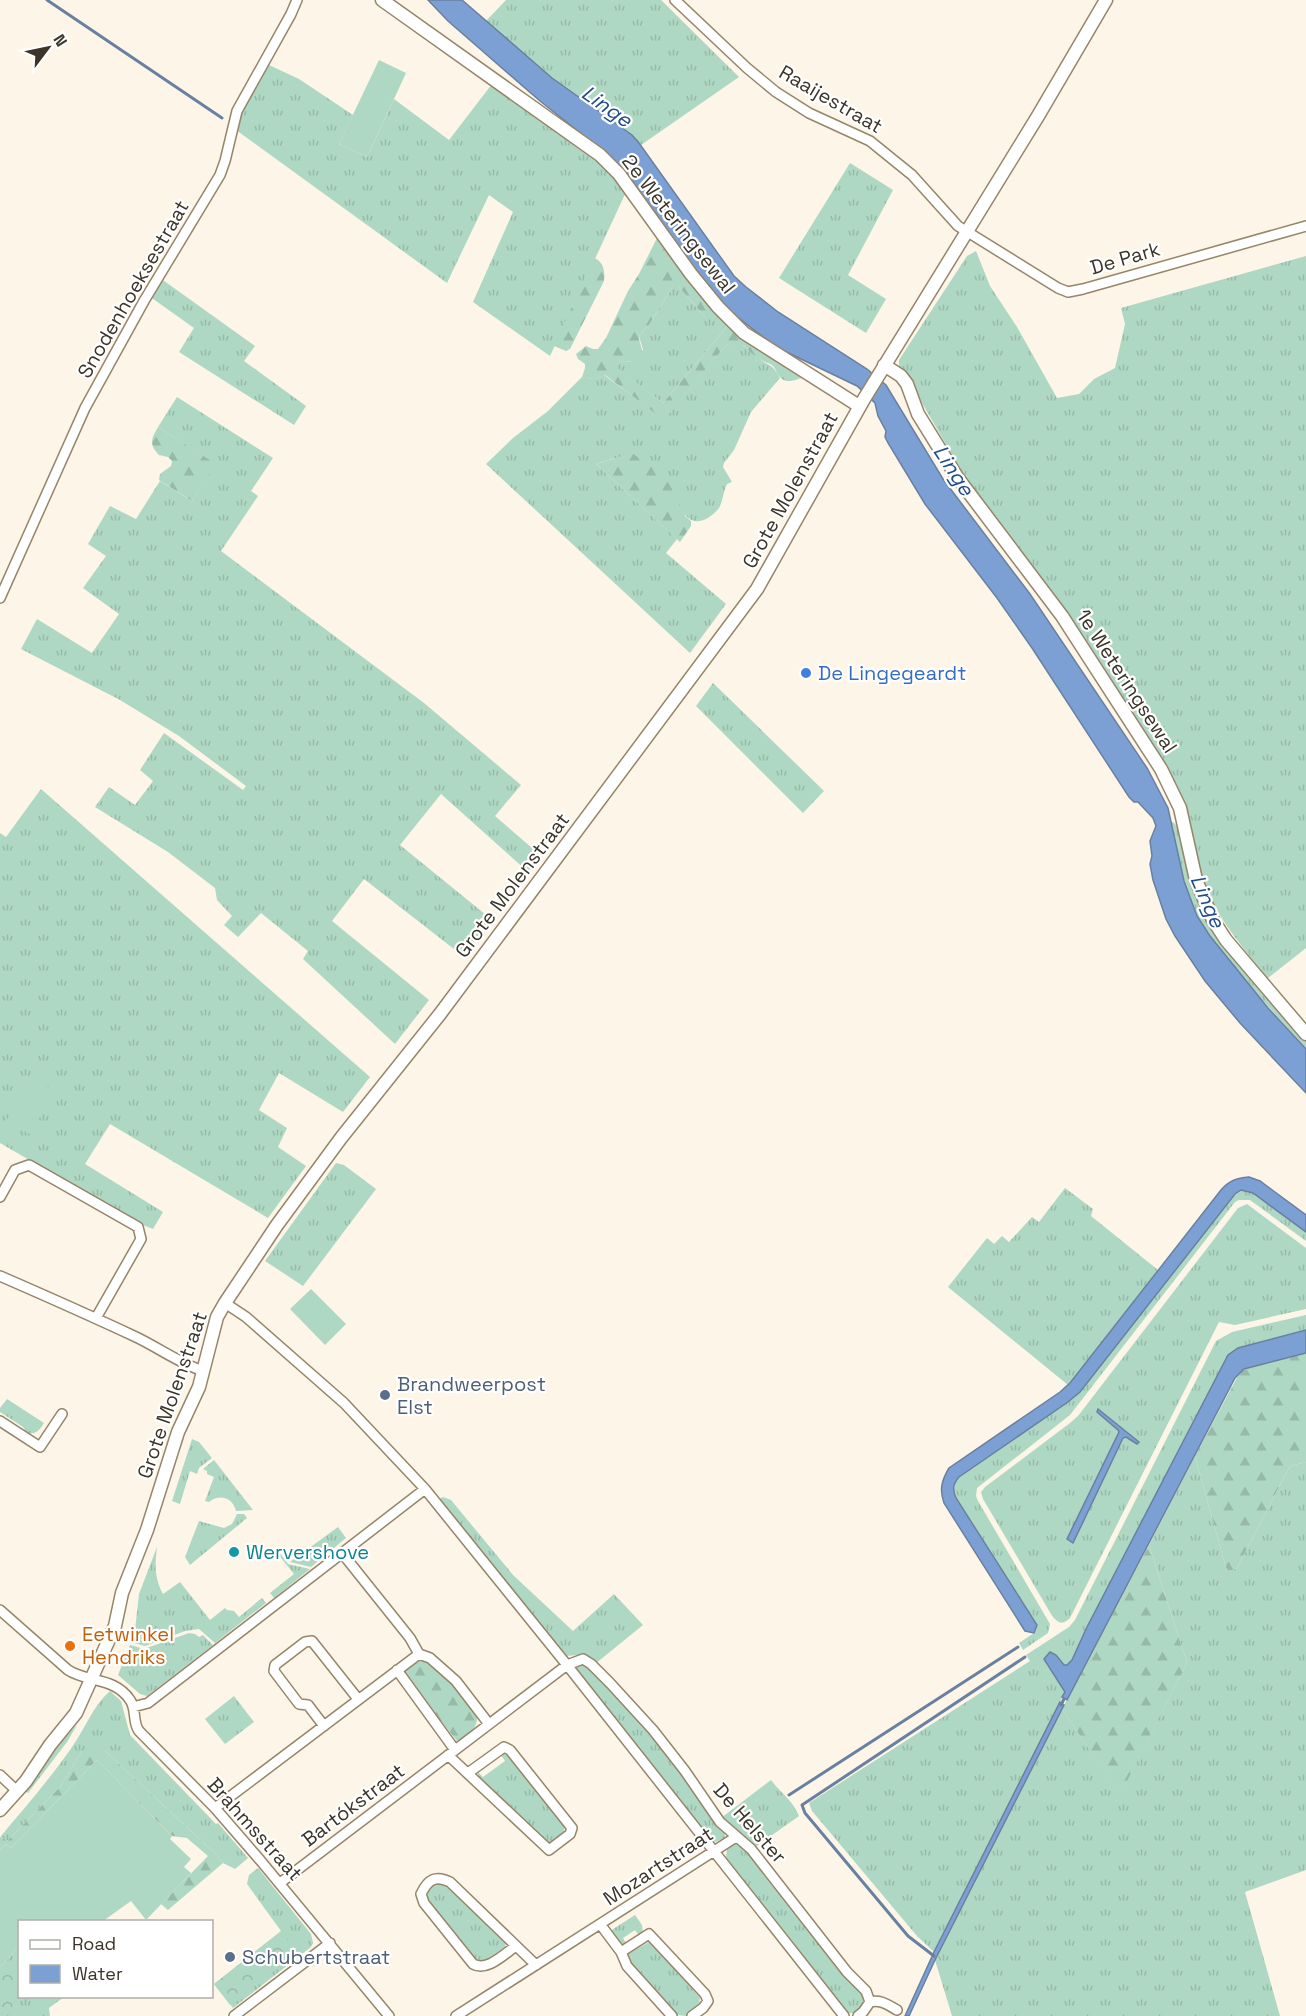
<svg xmlns="http://www.w3.org/2000/svg" width="1306" height="2016" font-family="'Space Grotesk',sans-serif">
<style>
.grass{fill:url(#grass-tufts)}
.forest{fill:url(#forest-firs)}
.park{fill:url(#park-crowns)}
.pitch{fill:#aed8c3}
.water{fill:#7da0d4;stroke:#6980a0;stroke-width:1.5}
.lines{fill:none;stroke-linecap:round;stroke-linejoin:round}
.stream{stroke:#6980a0;stroke-width:3}
.minor-casing{stroke:#968569;stroke-width:12}
.tertiary-casing{stroke:#968569;stroke-width:15}
.minor{stroke:#fff;stroke-width:9}
.tertiary{stroke:#fff;stroke-width:12}
.shop-dot{fill:#3f7fe0;stroke:#fff;stroke-width:2}
.service-dot{fill:#5c6f8a;stroke:#fff;stroke-width:2}
.culture-dot{fill:#0f9aa8;stroke:#fff;stroke-width:2}
.food-dot{fill:#e8710a;stroke:#fff;stroke-width:2}
.labels{text-anchor:middle;dominant-baseline:central;stroke-width:4.5;stroke-linejoin:round;paint-order:stroke}
.street-label{font-size:20px;fill:#3b3428;stroke:#fff}
.shop-label{font-size:20px;fill:#366cbe;stroke:#fff;text-anchor:start}
.service-label{font-size:20px;fill:#4e5e75;stroke:#fff;text-anchor:start}
.culture-label{font-size:20px;fill:#0d838f;stroke:#fff;text-anchor:start}
.food-label{font-size:20px;fill:#c56008;stroke:#fff;text-anchor:start}
.water-label{font-size:21px;font-style:italic;fill:#204c8b;stroke:#fff}
</style>
<defs>
<pattern id="grass-tufts" width="24" height="20" patternUnits="userSpaceOnUse" patternTransform="scale(1.5)"><rect width="24" height="20" fill="#aed8c3"/><path d="M3 7l-1-3M5 7V3M7 7l1-3M15 17l-1-3M17 17v-4M19 17l1-3" fill="none" stroke="#97baa8"/></pattern>
<pattern id="forest-firs" width="22" height="20" patternUnits="userSpaceOnUse" patternTransform="scale(1.5)"><rect width="22" height="20" fill="#aed8c3"/><path d="M5 1l3.5 6h-7zM16 11l3.5 6h-7z" fill="#97baa8"/></pattern>
<pattern id="park-crowns" width="20" height="18" patternUnits="userSpaceOnUse" patternTransform="scale(1.5)"><rect width="20" height="18" fill="#aed8c3"/><path d="M2 6a3 3 0 1 1 6 0M12 15a3 3 0 1 1 6 0" fill="none" stroke="#97baa8"/></pattern>
</defs>
<rect width="100%" height="100%" fill="#fcf5e8"/>
<path class="grass" d="M 506,0 L 661,0 L 739,77 L 641,145 L 621,126 L 552,78 L 486,21 Z
M 269,65 L 299,79 L 353,115 L 339,144 L 367,157 L 394,99 L 449,140 L 492,84 C 539,117 590,147 626,192 L 550,356 L 473,302 L 513,212 L 489,195 L 447,283 L 236,130 L 242,110 Z
M 850,163 L 893,190 L 848,275 L 886,299 L 866,333 L 779,278 Z
M 976,251 L 990,286 L 1017,327 L 1057,398 L 1079,394 L 1094,379 L 1115,368 L 1125,324 L 1121,308 L 1306,256 L 1306,948 L 1268,978 C 1242,947 1213,913 1200,874 C 1190,844 1187,813 1176,784 L 970,486 L 907,377 L 899,369 L 899,360 L 967,256 Z
M 160,278 L 255,346 L 244,361 L 306,406 L 294,425 L 179,352 L 194,328 L 149,296 Z
M 673,286 L 678,286 L 706,318 L 722,318 L 729,324 L 663,403 L 614,366 L 622,361 L 633,362 L 643,350 L 639,336 L 649,325 Z
M 737,342 C 746,346 750,352 758,358 C 769,366 773,364 780,378 L 751,412 L 734,450 L 724,463 L 723,467 L 732,482 L 727,484 C 723,492 723,501 719,508 C 716,512 712,515 708,518 C 694,525 687,520 680,507 L 615,458 L 596,464 L 677,539 L 666,553 L 726,604 L 690,653 L 486,464 L 513,438 L 548,411 L 582,377 C 591,379 596,379 604,375 L 664,419 L 726,345 Z
M 177,397 L 273,458 L 251,491 L 258,496 L 221,551 L 424,703 L 521,785 L 495,816 L 540,855 L 528,872 L 441,794 L 400,845 L 491,919 L 463,956 L 364,879 L 332,921 L 429,1000 L 395,1044 L 303,959 L 308,951 L 261,913 L 238,937 L 224,925 L 232,916 L 217,900 L 215,888 L 168,852 L 95,807 L 109,787 L 135,805 L 153,781 L 140,770 L 164,733 L 243,790 L 246,786 L 179,736 L 120,700 L 21,649 L 37,619 L 92,653 L 119,614 L 83,588 L 106,556 L 88,544 L 110,506 L 136,519 L 160,481 L 192,501 L 215,464 L 158,427 Z
M 713,683 L 824,791 L 803,813 L 696,706 Z
M 41,789 L 370,1077 L 343,1112 L 279,1073 L 259,1110 L 287,1128 L 278,1147 L 306,1166 L 268,1218 L 110,1124 L 85,1164 L 163,1212 L 153,1229 L 140,1224 L 0,1143 L 0,833 L 6,837 Z
M 1171,822 L 1173,822 L 1180,829 L 1192,884 L 1202,909 L 1212,927 L 1269,998 L 1306,1041 L 1306,1049 L 1228,961 L 1210,936 L 1197,916 L 1184,881 Z
M 336,1163 L 344,1165 L 376,1189 L 303,1286 L 265,1261 Z
M 1065,1188 L 1093,1209 L 1091,1216 L 1158,1270 L 1068,1385 L 948,1287 L 987,1238 L 994,1244 L 1002,1236 L 1009,1242 L 1032,1217 L 1039,1222 Z
M 1241,1190 L 1253,1193 L 1306,1232 L 1306,1241 L 1250,1200 L 1239,1200 L 1235,1202 L 1070,1415 L 977,1488 L 976,1496 L 978,1501 L 1050,1624 L 1048,1633 L 1023,1650 L 1019,1643 L 1034,1633 L 1037,1625 L 956,1498 C 952,1489 954,1485 959,1477 L 1068,1402 L 1080,1392 L 1229,1200 Z
M 1247,1204 L 1306,1248 L 1306,1309 L 1235,1325 L 1219,1322 L 1070,1618 C 1062,1626 1057,1623 1051,1614 L 983,1499 L 981,1492 L 985,1487 L 1070,1423 L 1078,1416 L 1238,1208 Z
M 1306,1315 L 1306,1330 L 1238,1348 L 1072,1660 L 1067,1665 L 1064,1665 L 1056,1655 L 1046,1663 L 1065,1692 L 934,1952 L 917,1936 L 812,1811 L 809,1803 L 1030,1661 L 1026,1655 L 1069,1627 L 1075,1620 L 1216,1341 L 1232,1332 Z
M 7,1399 L 44,1423 C 40,1430 35,1435 27,1433 L 23,1427 L 0,1412 L 0,1408 Z
M 192,1439 L 199,1442 L 212,1458 L 199,1468 L 197,1474 L 190,1471 L 180,1504 L 172,1501 Z
M 1195,1456 L 1226,1568 L 1230,1571 L 1237,1568 L 1290,1466 L 1306,1462 L 1306,1870 L 1245,1892 L 1280,2016 L 952,2016 L 935,1960 L 1062,1709 L 1120,1794 L 1187,1663 L 1149,1545 Z
M 214,1460 L 253,1510 L 236,1511 C 233,1498 220,1493 209,1502 L 205,1501 L 214,1477 L 207,1474 L 207,1471 L 203,1469 Z
M 443,1497 L 451,1500 L 513,1575 L 573,1631 L 614,1594 L 643,1625 L 595,1664 L 579,1655 L 566,1656 L 439,1499 Z
M 237,1514 L 244,1514 L 247,1518 L 190,1565 L 185,1557 L 199,1521 L 224,1528 L 232,1524 Z
M 338,1527 L 346,1538 L 311,1567 L 290,1562 Z
M 157,1547 C 155,1565 154,1577 163,1594 L 180,1582 L 210,1620 L 225,1608 L 227,1610 L 234,1611 L 239,1617 L 262,1598 L 266,1603 L 215,1643 L 199,1629 L 185,1631 L 145,1646 L 131,1642 L 132,1640 L 135,1641 L 138,1631 L 135,1630 L 139,1594 Z
M 279,1552 L 288,1564 L 310,1569 L 274,1598 L 270,1593 L 294,1574 L 277,1553 Z
M 189,1633 L 195,1634 L 199,1637 L 203,1635 L 213,1645 L 147,1696 L 140,1694 L 118,1675 L 130,1645 L 144,1649 Z
M 583,1663 C 598,1674 610,1688 623,1701 C 661,1742 692,1788 725,1833 L 725,1838 L 715,1842 L 709,1837 L 576,1670 L 576,1667 Z
M 110,1691 L 121,1701 L 130,1735 L 216,1824 L 218,1823 L 248,1858 L 235,1869 L 223,1863 L 218,1856 L 105,1751 L 82,1751 L 60,1787 L 7,1841 L 1,1836 C 27,1805 54,1774 76,1741 C 87,1724 94,1705 110,1691 Z
M 234,1696 L 254,1722 L 225,1744 L 205,1719 Z
M 77,1725 L 67,1742 L 28,1793 L 24,1791 L 52,1751 Z
M 504,1753 L 509,1754 L 563,1822 C 568,1834 559,1841 547,1843 L 477,1778 L 478,1772 L 483,1777 L 505,1761 L 501,1755 Z
M 771,1780 C 780,1792 794,1802 799,1816 L 754,1848 L 721,1818 Z
M 737,1843 L 747,1851 L 862,1991 C 865,2001 864,2004 858,2013 L 849,2013 L 728,1861 L 726,1856 L 727,1849 Z
M 258,1868 L 311,1934 L 313,1943 L 311,1947 L 233,2008 L 214,1984 L 281,1931 L 247,1884 L 249,1875 Z
M 438,1882 L 449,1886 L 506,1941 C 507,1952 490,1960 480,1963 L 475,1960 L 427,1899 L 428,1890 Z
M 635,1915 L 642,1925 L 643,1934 L 640,1937 L 635,1930 L 623,1938 L 627,1945 L 622,1946 L 610,1931 Z
M 649,1942 L 653,1943 L 700,1998 L 698,2008 L 686,2016 L 677,2015 L 628,1963 L 628,1954 Z
M 19,1947 L 20,1996 L 64,1997 L 49,2008 L 50,2016 L 0,2016 L 0,1967 Z"/>
<path class="forest" d="M 658,236 L 722,318 L 706,318 L 678,286 L 673,286 L 649,325 L 639,336 C 639,346 646,352 640,361 L 633,362 L 622,361 L 615,366 L 663,403 L 729,324 L 804,376 C 798,380 787,384 781,378 C 777,375 776,369 773,366 C 769,363 764,362 759,359 C 745,350 747,340 726,345 L 664,420 L 605,375 C 597,379 591,379 582,377 L 585,368 L 585,364 L 578,359 L 576,354 L 586,346 L 593,349 L 598,349 L 606,338 L 628,291 L 639,274 Z
M 594,258 C 604,262 605,271 604,281 L 570,349 L 566,351 L 554,346 Z
M 158,427 L 216,464 L 192,501 L 159,480 L 160,474 L 171,466 L 172,461 L 168,457 L 159,455 C 148,444 152,438 158,427 Z
M 632,453 L 667,478 L 686,517 L 691,521 L 691,526 L 680,542 L 596,464 Z
M 1306,1353 L 1306,1462 L 1290,1466 L 1237,1568 L 1230,1571 L 1226,1568 L 1195,1456 L 1240,1372 L 1251,1367 Z
M 1149,1545 L 1187,1663 L 1120,1795 L 1062,1709 Z
M 425,1660 C 447,1672 463,1696 477,1716 C 478,1730 467,1734 457,1741 L 402,1672 L 418,1661 Z
M 98,1750 L 105,1751 L 218,1856 L 223,1863 L 168,1910 L 161,1904 L 208,1856 L 187,1838 L 172,1836 L 97,1760 L 11,1848 L 6,1844 L 0,1850 L 0,1838 L 1,1836 L 7,1841 L 60,1787 L 82,1751 Z"/>
<path class="park" d="M 282,1931 L 298,1952 L 230,2005 L 214,1984 Z
M 19,1953 L 19,1995 L 7,2016 L 0,2016 L 0,1972 Z"/>
<path class="pitch" d="M 379,60 L 406,73 L 367,157 L 339,144 Z
M 32,1077 L 55,1091 L 30,1134 L 6,1121 Z
M 311,1289 L 346,1324 L 325,1345 L 290,1309 Z
M 97,1760 L 172,1836 L 170,1839 L 191,1859 L 184,1867 L 191,1873 L 146,1920 L 131,1901 L 103,1921 L 20,1922 L 19,1947 L 0,1967 L 0,1850 L 6,1844 L 11,1848 Z"/>
<path class="water" d="M 428,0 L 462,0 L 552,78 L 632,135 L 639,143 L 734,276 L 746,287 L 778,312 L 867,369 L 886,385 L 943,479 L 1030,594 L 1147,768 L 1168,808 L 1184,881 L 1191,900 L 1197,916 L 1210,936 L 1268,1008 L 1306,1049 L 1306,1093 L 1240,1023 L 1205,981 L 1175,936 L 1166,919 L 1153,880 L 1150,864 L 1152,856 L 1150,841 L 1156,826 L 1153,818 L 1138,802 L 1134,802 L 1129,797 L 1032,648 L 997,598 L 925,504 L 888,443 L 885,437 L 886,431 L 878,416 L 875,403 L 857,386 L 776,347 L 727,309 L 695,270 L 626,172 L 612,158 L 540,101 L 448,21 Z
M 1249,1177 L 1260,1181 L 1306,1215 L 1306,1232 L 1253,1193 L 1241,1190 L 1235,1194 L 1080,1392 L 1068,1402 L 959,1477 C 953,1484 952,1489 956,1498 L 1037,1625 L 1034,1633 L 1025,1631 L 944,1503 C 939,1489 942,1480 949,1468 L 1060,1392 L 1070,1383 L 1221,1190 C 1229,1181 1236,1178 1249,1177 Z
M 1306,1330 L 1306,1353 L 1244,1369 L 1235,1378 L 1067,1700 L 1062,1697 L 1065,1692 L 1044,1659 L 1050,1652 L 1056,1655 L 1064,1665 L 1067,1665 L 1072,1660 L 1086,1629 L 1228,1355 L 1238,1348 Z
M 1098,1409 L 1139,1442 L 1137,1444 L 1126,1437 L 1123,1438 L 1073,1543 L 1067,1539 L 1119,1432 L 1118,1430 L 1097,1412 Z
M 1060,1702 L 1064,1705 L 935,1960 L 909,2016 L 905,2016 L 934,1952 Z"/>
<g class="lines">
<path class="stream" d="M 47,0 L 222,118
M 1061,1705 L 1064,1699
M 789,1795 L 1018,1647
M 934,1956 L 908,1936 L 805,1813 L 802,1805 L 1025,1657"/>
<g class="minor-casing">
<path id="minor" d="M 675,0 L 747,68 L 776,92 L 809,113 L 870,141 L 912,175 L 958,226 L 1058,288 L 1068,292 L 1083,289 L 1306,226
M 0,598 L 85,408 L 144,301 L 220,175 L 225,161 L 237,111 L 291,14 L 297,0
M 0,1197 L 15,1170 L 29,1165 L 138,1227 L 141,1239 L 96,1318
M 0,1276 C 46,1296 91,1316 136,1337 C 159,1348 179,1363 203,1371
M 225,1303 L 246,1317 L 344,1403 L 425,1489 L 567,1665 L 844,2016
M 0,1421 L 40,1447 L 62,1414
M 342,1553 L 410,1638 L 419,1654 L 430,1658 L 456,1681 L 489,1724
M 0,1610 L 68,1670 C 88,1683 115,1677 130,1700 C 137,1709 132,1722 139,1731 L 215,1808 L 260,1860 L 389,2016
M 397,1670 L 455,1750
M 133,1707 L 148,1703 L 425,1489
M 324,1726 L 308,1705 L 299,1704 L 274,1671 L 275,1665 L 305,1642 L 312,1641 L 358,1699
M 448,1755 L 549,1850 L 570,1834 L 572,1828 L 510,1750 L 504,1747 L 468,1773
M 0,1775 L 18,1792
M 215,1808 L 419,1654
M 280,1883 L 567,1665 L 583,1659 L 591,1664 L 610,1683 L 653,1730 L 685,1771 L 720,1822 L 751,1849 L 847,1972 L 866,1991 L 870,2002 L 863,2012 L 858,2016
M 600,1924 L 621,1952 L 627,1966 L 672,2016
M 516,1946 C 504,1954 487,1972 473,1964 L 424,1903 L 421,1894 C 428,1879 436,1875 450,1882 L 536,1965
M 621,1952 L 649,1934 L 705,1994 L 708,2001 L 703,2008 L 692,2016
M 870,2002 C 880,1999 888,2005 897,2010
M 234,2016 L 330,1943
M 456,2016 L 736,1837"/>
</g>
<g class="tertiary-casing">
<path id="tertiary" d="M 382,0 L 600,155 L 619,174 L 691,274 L 718,307 L 744,333 L 859,406
M 884,365 L 901,376 L 907,384 L 918,414 L 957,477 L 1062,616 L 1161,769 L 1180,808 L 1196,880 L 1213,920 L 1226,940 L 1306,1034
M 0,1810 L 26,1781 L 50,1745 L 76,1713 L 115,1626 L 122,1593 L 147,1530 L 178,1432 L 199,1387 L 217,1317 L 225,1303 L 277,1225 L 341,1138 L 440,1014 L 757,589 L 864,399 L 1038,116 L 1106,0"/>
</g>
<use href="#minor" class="minor"/>
<use href="#tertiary" class="tertiary"/>
</g>
<circle class="shop-dot" cx="806" cy="673" r="6"/>
<g class="service-dot">
<circle cx="385" cy="1395" r="6"/>
<circle cx="230" cy="1957" r="6"/>
</g>
<circle class="culture-dot" cx="234" cy="1552" r="6"/>
<circle class="food-dot" cx="70" cy="1646" r="6"/>
<g class="labels">
<g class="street-label">
<text transform="translate(831 99) rotate(30)">Raaijestraat</text>
<text transform="translate(679 224) rotate(52)">2e Weteringsewal</text>
<text transform="translate(1125 258) rotate(-16)">De Park</text>
<text transform="translate(133 289) rotate(-60)">Snodenhoeksestraat</text>
<text transform="translate(790 490) rotate(-61)">Grote Molenstraat</text>
<text transform="translate(1127 681) rotate(57)">1e Weteringsewal</text>
<text transform="translate(512 885) rotate(-53)">Grote Molenstraat</text>
<text transform="translate(172 1395) rotate(-71)">Grote Molenstraat</text>
<text transform="translate(353 1805) rotate(-37)">Bartókstraat</text>
<text transform="translate(750 1823) rotate(49)">De Helster</text>
<text transform="translate(255 1829) rotate(48)">Brahmsstraat</text>
<text transform="translate(658 1866) rotate(-33)">Mozartstraat</text>
</g>
<g class="shop-label">
<text x="818" y="673">De Lingegeardt</text>
</g>
<g class="service-label">
<text x="397" y="1384">Brandweerpost<tspan x="397" dy="23">Elst</tspan></text>
<text x="242" y="1957">Schubertstraat</text>
</g>
<g class="culture-label">
<text x="246" y="1552">Wervershove</text>
</g>
<g class="food-label">
<text x="82" y="1634">Eetwinkel<tspan x="82" dy="23">Hendriks</tspan></text>
</g>
<g class="water-label">
<text transform="translate(607 106) rotate(35)">Linge</text>
<text transform="translate(954 470) rotate(57)">Linge</text>
<text transform="translate(1208 901) rotate(66)">Linge</text>
</g>
</g>
<rect x="18" y="1920" width="195" height="78" fill="#ffffff" stroke="#b1aea9" stroke-width="1.5"/>
<rect x="30" y="1940" width="30" height="9" fill="#ffffff" stroke="#b1aea9" stroke-width="1.5"/>
<text x="72" y="1950" font-size="18" fill="#3b3428">Road</text>
<rect x="30" y="1965" width="30" height="18" fill="#7da0d4" stroke="#b1aea9" stroke-width="1.5"/>
<text x="72" y="1980" font-size="18" fill="#3b3428">Water</text>
<g transform="translate(48 48) rotate(58)" stroke="#ffffff" stroke-width="4.5" paint-order="stroke">
<path d="M0-4.5L10 22L0 15L-10 22Z" fill="#3b3428"/>
<text y="-9" font-size="16" font-weight="bold" text-anchor="middle" fill="#3b3428">N</text>
</g>
</svg>
